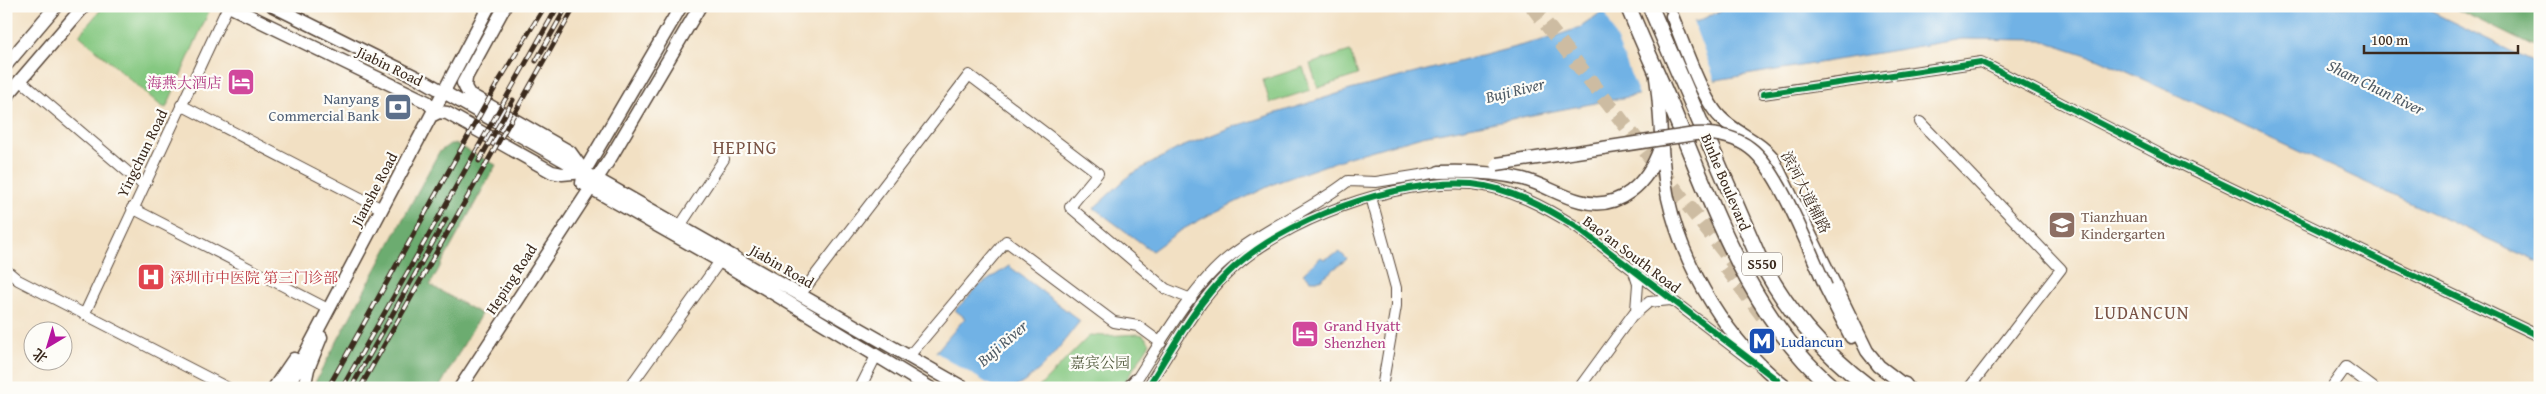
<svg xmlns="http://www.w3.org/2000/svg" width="2546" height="394" font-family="'Gentium Book Plus','Noto Serif SC',serif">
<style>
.green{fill:#85c881;stroke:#607950}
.forest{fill:#6cac6f;stroke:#546b46}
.water{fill:#71b2e5;stroke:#566e82}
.pier{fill:#f2e0c3}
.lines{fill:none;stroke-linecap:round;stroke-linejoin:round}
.highway-tunnel{stroke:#cdbca2;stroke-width:15;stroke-dasharray:15 8;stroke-linecap:butt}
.minor-casing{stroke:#564537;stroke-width:12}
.major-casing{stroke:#564537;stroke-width:15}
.highway-casing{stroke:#564537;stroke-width:18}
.minor{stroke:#fff;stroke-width:10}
.major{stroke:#fff;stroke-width:12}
.highway{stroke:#fff;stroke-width:15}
.rail-casing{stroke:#3b2a1e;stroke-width:5}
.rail{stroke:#fdfcf7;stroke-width:3;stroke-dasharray:9;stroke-linecap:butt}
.major-bridge-casing{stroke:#564537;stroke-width:15;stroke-linecap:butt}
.major-bridge{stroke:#fff;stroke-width:12}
.cycleway-casing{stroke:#fdfcf7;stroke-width:9}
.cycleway{stroke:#00873e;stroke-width:6}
.labels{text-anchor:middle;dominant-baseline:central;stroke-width:4.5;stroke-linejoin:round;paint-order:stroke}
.shield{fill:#fdfcf7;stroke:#75695f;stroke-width:1}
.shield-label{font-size:14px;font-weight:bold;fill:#3b2a1e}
.street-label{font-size:15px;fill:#3b2a1e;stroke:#fdfcf7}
.hotel-label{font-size:15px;fill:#b23c85;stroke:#fdfcf7;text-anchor:end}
.service-label{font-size:15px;fill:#4e5e75;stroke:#fdfcf7;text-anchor:end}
.education-label{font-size:15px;fill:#785e54;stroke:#fdfcf7;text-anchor:start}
.health-label{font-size:15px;fill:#be3a42;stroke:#fdfcf7;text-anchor:start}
.transit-label{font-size:15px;fill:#164399;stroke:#fdfcf7;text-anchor:start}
.park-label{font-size:15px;fill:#51593c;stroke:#fdfcf7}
.water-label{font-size:16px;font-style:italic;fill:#4e5a64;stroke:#fdfcf7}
.quarter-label{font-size:18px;letter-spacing:1px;fill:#795244;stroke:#fdfcf7}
</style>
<rect width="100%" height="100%" fill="#fdfcf7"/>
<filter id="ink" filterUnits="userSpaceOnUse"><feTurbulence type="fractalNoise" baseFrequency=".02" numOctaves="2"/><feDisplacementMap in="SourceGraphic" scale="10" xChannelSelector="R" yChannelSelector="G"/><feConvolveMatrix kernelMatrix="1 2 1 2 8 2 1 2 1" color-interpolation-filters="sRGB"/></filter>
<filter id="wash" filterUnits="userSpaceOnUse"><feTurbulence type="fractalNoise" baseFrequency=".0096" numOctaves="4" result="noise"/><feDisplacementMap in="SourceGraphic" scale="20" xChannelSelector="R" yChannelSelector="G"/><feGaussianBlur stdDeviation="1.12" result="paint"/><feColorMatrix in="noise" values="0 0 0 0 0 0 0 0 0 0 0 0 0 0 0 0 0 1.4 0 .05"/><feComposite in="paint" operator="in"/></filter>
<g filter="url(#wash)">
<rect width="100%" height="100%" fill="#f2e0c3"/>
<path class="green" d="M 104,6 L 205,6 L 210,9 L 166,108 L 161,106 L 79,35 Z
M 1350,51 L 1358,75 L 1318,88 L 1310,64 Z
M 1303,67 L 1310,90 L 1270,103 L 1263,80 Z
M 1138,334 L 1143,335 L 1150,343 L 1121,388 L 1038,388 L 1090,335 L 1105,336 Z"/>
<path class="forest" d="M 2450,6 L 2540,6 L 2540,50 Z
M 450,144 L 455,144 L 496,165 L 430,285 L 481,314 L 439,388 L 312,388 L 439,152 Z"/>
<path class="water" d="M 1731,6 L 2420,6 L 2540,65 L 2540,263 L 2099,59 L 2041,40 L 1962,39 L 1722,79 L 1422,136 L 1349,157 L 1278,182 L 1209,215 L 1178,232 L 1152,251 L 1094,208 L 1130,175 L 1177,149 L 1229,128 L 1350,90 L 1550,38 L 1581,27 L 1600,13 L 1696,22 Z
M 1340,252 L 1347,259 L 1320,280 L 1311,280 L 1303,273 L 1321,257 L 1324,259 Z
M 1009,266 L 1080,321 C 1062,343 1042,373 1016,387 C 1008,391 921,388 905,388 L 965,318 L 955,310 L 979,286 Z"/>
<path class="pier" d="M 1605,11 L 1692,19 L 1716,83 L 1640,97 Z
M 934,351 L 995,388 L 905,388 Z"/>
</g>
<g filter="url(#ink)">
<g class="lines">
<path class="highway-tunnel" d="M 1532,6 L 1740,272
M 1726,267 L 1765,319"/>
<g class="minor-casing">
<path id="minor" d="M 1668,6 L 1668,7
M 20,80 L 143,185
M 1763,94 L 1981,62 L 2160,154 L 2537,335
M 181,105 L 382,209
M 1920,122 L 2061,269 L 1969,388
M 1371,197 L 1396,288 L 1396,306 L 1382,388
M 132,208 L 328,309
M 680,226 L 724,159
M 6,270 L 18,280 L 228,388
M 800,295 L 969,75 L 1098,173 L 1070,207 L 1166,289 L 1191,299
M 85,313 L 228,6
M 1635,314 L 1649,302 L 1671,300
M 909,356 L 1006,241 L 1114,322 L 1138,326 L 1161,343
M 1133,385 C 1159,345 1192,286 1229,257 C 1267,227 1311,210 1348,181 L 1376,182 L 1439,172
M 629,388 L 720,261
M 860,388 L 876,356
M 1147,388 C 1172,349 1194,306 1228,273 C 1281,220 1398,178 1472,184 C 1510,188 1545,207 1577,227 L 1750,360
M 1579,388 L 1636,310 L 1638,284 L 1633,269
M 2331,388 L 2346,367 L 2374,388"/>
</g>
<g class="major-casing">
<path id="major" d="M 229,6 L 427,102 L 433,108 L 433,115
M 273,6 L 426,82 L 964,388
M 681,6 L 584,172 L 582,183 L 720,261 L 930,388
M 1672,16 C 1683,42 1702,99 1720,117 C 1735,133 1757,139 1772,157 L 1867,351 L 1879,366 L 1908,388
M 6,65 L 56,6
M 466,78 L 465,87 L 469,94 L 570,152 L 583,170
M 1656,78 C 1662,118 1660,159 1668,198 C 1684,270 1729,343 1787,388
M 463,83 L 505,6
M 6,97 L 84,6
M 433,115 L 439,112 L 447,113 L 552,172 L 562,174 L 584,172
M 1439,172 C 1467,171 1495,172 1523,179 C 1543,184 1560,196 1580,201 C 1619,212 1648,183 1660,148
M 1826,288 L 1851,337
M 274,388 L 294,359
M 287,388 L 489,6
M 304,388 L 308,369 L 321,337
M 460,388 L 611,157 L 700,6
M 1129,388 L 1136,380"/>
</g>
<g class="highway-casing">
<path id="highway" d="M 1628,6 C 1644,46 1663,85 1679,125 C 1718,219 1753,320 1833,388
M 1650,6 L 1758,256 C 1787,311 1820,350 1870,388
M 1904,385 L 1906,388"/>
</g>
<use href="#minor" class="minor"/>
<use href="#major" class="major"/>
<use href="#highway" class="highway"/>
<g class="rail-casing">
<path id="rail" d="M 536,61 L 567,6
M 479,161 L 513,100
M 328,388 L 496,86 L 545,6
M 342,388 L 558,6
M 351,388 L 446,219
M 360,388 L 575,6"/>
</g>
<use href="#rail" class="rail"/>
<g class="major-bridge-casing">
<path id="major-bridge" d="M 1497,164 L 1695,134 C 1715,133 1734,136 1750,148 C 1779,169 1810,252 1826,287"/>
</g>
<use href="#major-bridge" class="major-bridge"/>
<g class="cycleway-casing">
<path id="cycleway" d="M 1763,94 L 1981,62 L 2160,154 L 2537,335
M 1147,388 C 1172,349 1194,306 1228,273 C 1281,220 1398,178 1472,184 C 1510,188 1545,207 1577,227 L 1777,380"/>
</g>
<use href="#cycleway" class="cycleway"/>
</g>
</g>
<defs>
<g id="hotel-square" transform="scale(1.4375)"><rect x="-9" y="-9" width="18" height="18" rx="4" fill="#d1479c" stroke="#fdfcf7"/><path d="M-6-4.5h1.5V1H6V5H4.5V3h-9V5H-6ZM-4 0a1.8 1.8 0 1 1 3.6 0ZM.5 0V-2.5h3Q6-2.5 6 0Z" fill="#fff"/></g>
<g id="bank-square" transform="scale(1.4375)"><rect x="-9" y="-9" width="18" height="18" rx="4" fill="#5c6f8a" stroke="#fdfcf7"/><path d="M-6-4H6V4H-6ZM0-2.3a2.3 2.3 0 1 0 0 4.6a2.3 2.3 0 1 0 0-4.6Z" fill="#fff"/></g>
<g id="school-square" transform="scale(1.4375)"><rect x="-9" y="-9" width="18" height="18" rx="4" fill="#8d6e63" stroke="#fdfcf7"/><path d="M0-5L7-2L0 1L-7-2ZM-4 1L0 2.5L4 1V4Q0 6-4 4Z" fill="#fff"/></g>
<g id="hospital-square" transform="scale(1.4375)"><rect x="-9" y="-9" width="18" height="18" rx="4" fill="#e0444e" stroke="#fdfcf7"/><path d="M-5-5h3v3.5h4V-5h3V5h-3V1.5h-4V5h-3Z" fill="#fff"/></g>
<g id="metro-square" transform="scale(1.4375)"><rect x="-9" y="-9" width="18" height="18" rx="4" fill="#1a4fb4" stroke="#fdfcf7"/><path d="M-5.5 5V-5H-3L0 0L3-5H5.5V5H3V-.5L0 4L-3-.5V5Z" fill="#fff"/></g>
</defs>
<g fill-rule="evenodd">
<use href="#hotel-square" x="241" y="82"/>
<use href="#bank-square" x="398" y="107"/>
<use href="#school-square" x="2062" y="225"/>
<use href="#hospital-square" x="151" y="277"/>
<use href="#hotel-square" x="1305" y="334"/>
<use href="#metro-square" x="1762" y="341"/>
</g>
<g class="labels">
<rect class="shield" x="1742" y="252.5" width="40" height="23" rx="4"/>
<g class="shield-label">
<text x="1762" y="264">S550</text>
</g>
<g class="street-label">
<text transform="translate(390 66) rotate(26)">Jiabin Road</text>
<text transform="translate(142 153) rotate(-64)">Yingchun Road</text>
<text transform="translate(1726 182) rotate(67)">Binhe Boulevard</text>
<text transform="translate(374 189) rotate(-62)">Jianshe Road</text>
<text transform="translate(1806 192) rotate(63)">滨河大道辅路</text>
<text transform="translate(1632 254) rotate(37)">Bao'an South Road</text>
<text transform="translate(782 266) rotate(30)">Jiabin Road</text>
<text transform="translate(511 279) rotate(-57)">Heping Road</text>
</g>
<g class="hotel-label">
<text x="222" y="82">海燕大酒店</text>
<text x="1324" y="325" text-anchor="start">Grand Hyatt<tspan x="1324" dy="17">Shenzhen</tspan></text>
</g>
<g class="service-label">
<text x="379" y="98">Nanyang<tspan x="379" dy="17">Commercial Bank</tspan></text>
</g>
<g class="education-label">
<text x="2081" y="216">Tianzhuan<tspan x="2081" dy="17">Kindergarten</tspan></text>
</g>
<g class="health-label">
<text x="170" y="277">深圳市中医院 第三门诊部</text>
</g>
<g class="transit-label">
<text x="1781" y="341">Ludancun</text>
</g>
<g class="park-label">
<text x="1100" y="362">嘉宾公园</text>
</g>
<g class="water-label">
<text transform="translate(2376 87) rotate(26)">Sham Chun River</text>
<text transform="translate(1515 90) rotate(-14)">Buji River</text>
<text transform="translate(1002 343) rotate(-41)">Buji River</text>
</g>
<g class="quarter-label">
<text x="745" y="147">HEPING</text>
<text x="2142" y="312">LUDANCUN</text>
</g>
</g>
<rect width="2546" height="394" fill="none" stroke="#fdfcf7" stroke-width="25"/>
<g transform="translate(48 346) rotate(218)"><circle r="24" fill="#fdfcf7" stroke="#afa8a0"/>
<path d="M0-4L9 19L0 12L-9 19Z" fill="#b5179e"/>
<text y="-8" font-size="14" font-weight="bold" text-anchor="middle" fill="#3b2a1e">北</text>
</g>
<path d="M2364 45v8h154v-8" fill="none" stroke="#3b2a1e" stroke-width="2.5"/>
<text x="2371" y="45" font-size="15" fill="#3b2a1e" stroke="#fdfcf7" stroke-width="4" paint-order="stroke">100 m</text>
</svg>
